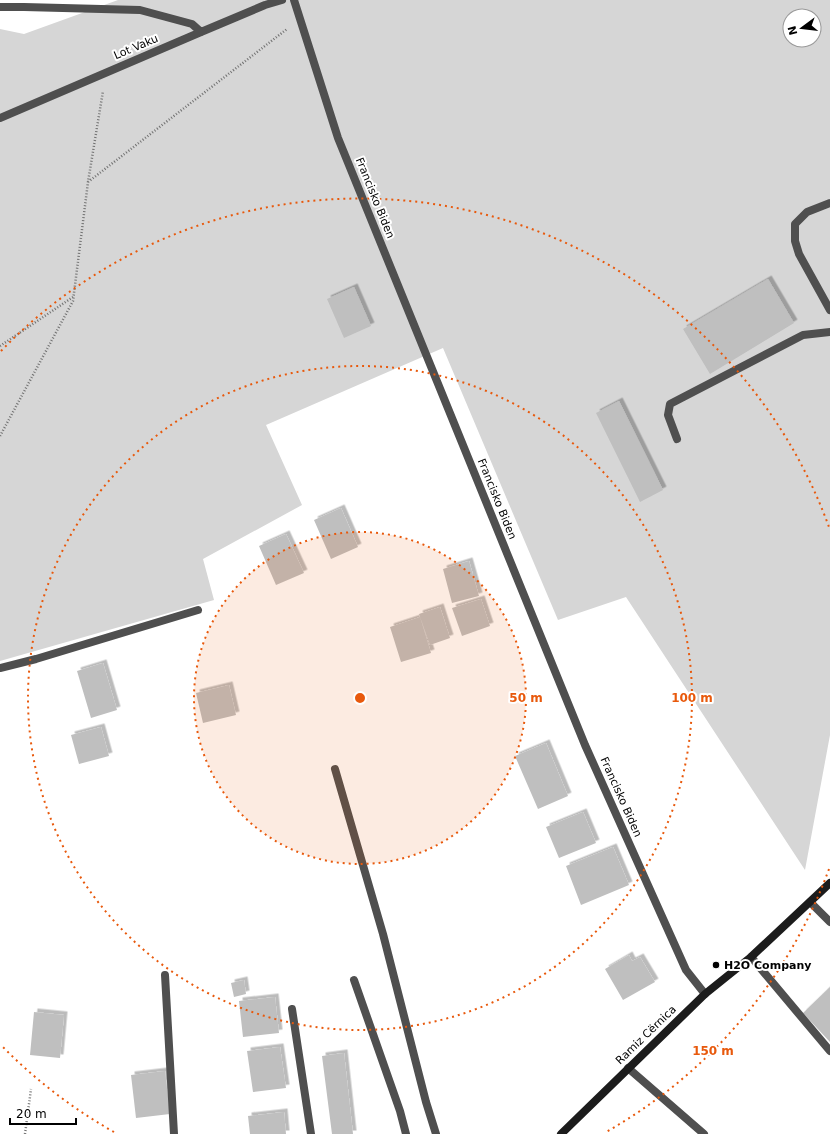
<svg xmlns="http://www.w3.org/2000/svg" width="830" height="1134" font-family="'DejaVu Sans',sans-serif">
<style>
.green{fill:#d6d6d6;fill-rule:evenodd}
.building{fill:#bfbfbf;filter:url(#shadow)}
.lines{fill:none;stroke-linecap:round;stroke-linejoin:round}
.path{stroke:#717171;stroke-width:2.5;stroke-dasharray:1 2;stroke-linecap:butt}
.lane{stroke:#4f4f4f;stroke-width:8}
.street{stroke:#4f4f4f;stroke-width:8}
.secondary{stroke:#1c1c1c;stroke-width:8}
.ring{fill:none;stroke:#e8590c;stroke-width:2;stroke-dasharray:2 4}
.poi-dot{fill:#000;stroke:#fff;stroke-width:1.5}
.labels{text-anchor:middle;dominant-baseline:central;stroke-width:4;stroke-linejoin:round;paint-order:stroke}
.street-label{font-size:11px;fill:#000;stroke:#fff}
.poi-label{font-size:11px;font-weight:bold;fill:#000;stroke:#fff;text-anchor:start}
.centre{fill:#e8590c;stroke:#fff;stroke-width:2}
.ring-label{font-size:12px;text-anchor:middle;font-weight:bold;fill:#e8590c;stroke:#fff;stroke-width:4;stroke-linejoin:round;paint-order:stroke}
</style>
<defs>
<filter id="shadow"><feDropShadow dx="3.5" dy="-3.5" stdDeviation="0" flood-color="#0004"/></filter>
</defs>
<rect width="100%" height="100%" fill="#fff"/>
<path class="green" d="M 118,0 L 830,0 L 830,735 L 805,870 L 626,597 L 558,620 L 443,348 L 266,425 L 302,505 L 203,559 L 214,600 L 0,661 L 0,29 L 24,34 ZM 790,16 L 814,16 L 814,40 L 790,40 Z"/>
<path class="building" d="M 768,279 L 794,323 L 710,374 L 683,329 Z
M 354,287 L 371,326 L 344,338 L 327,299 Z
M 619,401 L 663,490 L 640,502 L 596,413 Z
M 341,508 L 358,547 L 331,559 L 314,520 Z
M 286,534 L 304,573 L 276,585 L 259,546 Z
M 469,561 L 479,596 L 452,603 L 443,569 Z
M 481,599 L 490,626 L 462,636 L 452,608 Z
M 440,607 L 450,638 L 430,645 L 419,614 Z
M 420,617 L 431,653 L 401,662 L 390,627 Z
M 103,663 L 117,710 L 91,718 L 77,671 Z
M 229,685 L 236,715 L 203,723 L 196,693 Z
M 101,727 L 109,756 L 79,764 L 71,735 Z
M 546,743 L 568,796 L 538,809 L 515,756 Z
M 583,812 L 596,843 L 559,858 L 546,827 Z
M 613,847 L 629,885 L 581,905 L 566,866 Z
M 629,955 L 632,961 L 640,957 L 655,982 L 623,1000 L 605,969 Z
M 244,980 L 246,994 L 234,997 L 231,983 Z
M 830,987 L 830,1042 L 803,1013 Z
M 275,997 L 279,1033 L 243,1037 L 239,1001 Z
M 34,1012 L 64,1015 L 60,1058 L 30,1055 Z
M 280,1047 L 286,1088 L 253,1092 L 247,1051 Z
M 344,1053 L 353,1134 L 332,1134 L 322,1056 Z
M 165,1071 L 170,1114 L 136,1118 L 131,1075 Z
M 284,1112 L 286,1134 L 250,1134 L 248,1116 Z"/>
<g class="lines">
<path class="path" d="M 88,182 L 287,29
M 0,346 L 73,297
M 0,436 L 73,301 L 88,182 L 103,91
M 25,1134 L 31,1089"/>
<path class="lane" d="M 830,203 L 807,212 L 795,224 L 795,241 L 799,254 L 830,310
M 677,439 L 668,415 L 670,404 L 803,335 L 830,332
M 354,980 L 400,1111 L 406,1134"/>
<path class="street" d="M 294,0 L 338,138 L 585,745 L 686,970 L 705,994
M 0,7 L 24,7 L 140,10 L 192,24 L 201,32
M 0,118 L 201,32 L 265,5 L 282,0
M 0,668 L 36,659 L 198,610
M 335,769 L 383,934 L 426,1102 L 436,1134
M 810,902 L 830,922
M 751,957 L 830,1051
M 165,975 L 174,1134
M 292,1009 L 311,1134
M 628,1068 L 704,1134"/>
<path class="secondary" d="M 561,1134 L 705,994 L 751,957 L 830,883"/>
</g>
<circle cx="360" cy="698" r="166" fill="#e8590c" fill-opacity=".12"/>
<g class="ring">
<circle cx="360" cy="698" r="166"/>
<circle cx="360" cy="698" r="332"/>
<path d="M829 869A499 499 0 0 1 606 1132M114 1132A499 499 0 0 1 1 1045M1 351A499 499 0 0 1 829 527"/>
</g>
<circle class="poi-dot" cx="716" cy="965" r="4"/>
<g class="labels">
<g class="street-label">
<text transform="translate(136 47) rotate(-23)">Lot Vaku</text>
<text transform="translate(375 198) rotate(68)">Francisko Biden</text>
<text transform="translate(497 499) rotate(68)">Francisko Biden</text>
<text transform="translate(621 797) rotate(66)">Francisko Biden</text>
<text transform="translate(646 1035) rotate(-44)">Ramiz Cërnica</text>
</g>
<g class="poi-label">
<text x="724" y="965">H2O Company</text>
</g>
</g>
<circle cx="360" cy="698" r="6" class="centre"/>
<g class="ring-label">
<text x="526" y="702">50 m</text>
<text x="692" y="702">100 m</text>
<text x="713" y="1055">150 m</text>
</g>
<g transform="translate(802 28) rotate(255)"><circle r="19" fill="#ffffff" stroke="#999999"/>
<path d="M0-3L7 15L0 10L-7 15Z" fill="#000000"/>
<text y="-6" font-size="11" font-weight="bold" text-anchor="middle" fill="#000000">N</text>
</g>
<path d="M10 1118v6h66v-6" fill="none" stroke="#000000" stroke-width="2"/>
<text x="16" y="1118" font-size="12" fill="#000000" stroke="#ffffff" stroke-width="3" paint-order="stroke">20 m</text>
</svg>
